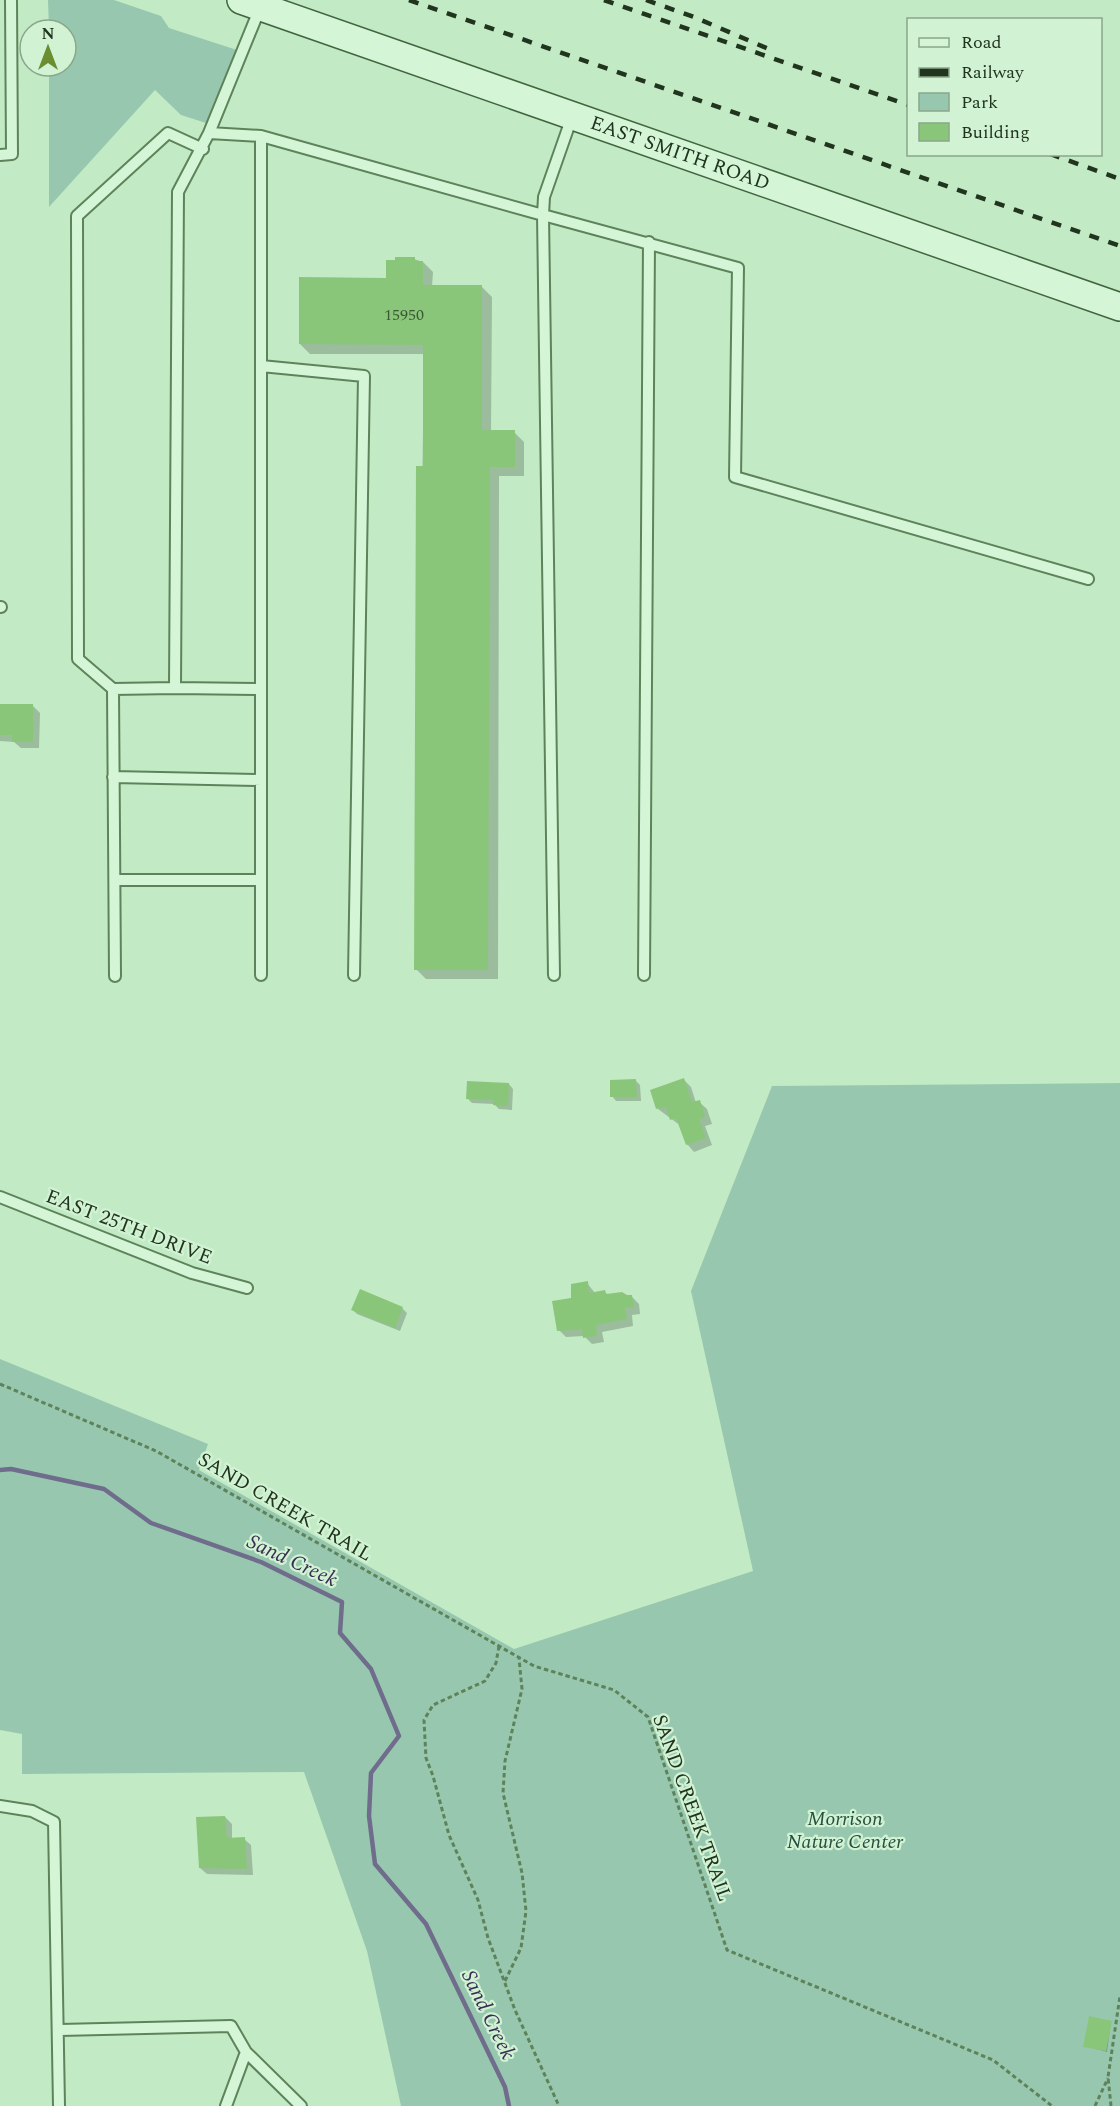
<svg xmlns="http://www.w3.org/2000/svg" width="1120" height="2106" font-family="Spectral,serif">
<style>
.green{fill:#97c8af}
.shadow{fill:#0003}
.lines{fill:none;stroke-linecap:round;stroke-linejoin:round}
.stream{stroke:#706c8b;stroke-width:4.5}
.building{fill:#8ac67a}
.lane-casing{stroke:#5e835a;stroke-width:14}
.secondary-casing{stroke:#42653e;stroke-width:30}
.path{stroke:#5e835a;stroke-width:3;stroke-dasharray:4.5 3;stroke-linecap:butt}
.lane{stroke:#d4f6d7;stroke-width:10}
.secondary{stroke:#d4f6d7;stroke-width:27}
.rail{stroke:#21341e;stroke-width:4.5;stroke-dasharray:10 10;stroke-linecap:butt}
.labels{text-anchor:middle;dominant-baseline:central;stroke-width:4.5;stroke-linejoin:round;paint-order:stroke}
.number-label{font-size:16px;fill:#3b5835}
.street-label{font-size:20px;fill:#21341e;stroke:#d1f3d4}
.park-label{font-size:20px;font-style:italic;fill:#264f40;stroke:#d1f3d4}
.water-label{font-size:21px;font-style:italic;fill:#3a2e53;stroke:#d1f3d4}
</style>
<rect width="100%" height="100%" fill="#c2ebc5"/>
<path class="green" d="M 48,0 L 114,0 L 161,16 L 169,28 L 237,50 L 206,123 L 181,115 L 155,90 L 49,207 L 49,66 L 66,66 L 66,30 L 49,30 Z
M 1120,1083 L 1120,2106 L 401,2106 L 367,1951 L 304,1772 L 22,1774 L 22,1734 L 0,1730 L 0,1359 L 208,1444 L 199,1470 L 514,1649 L 753,1571 L 691,1291 L 772,1086 Z"/>
<path class="shadow" d="M 414,259 L 423,262 L 433,272 L 432,287 L 482,287 L 492,297 L 491,432 L 514,432 L 524,442 L 524,476 L 499,476 L 498,979 L 426,979 L 416,969 L 424,354 L 310,354 L 300,344 Z
M 0,705 L 32,705 L 40,713 L 39,748 L 21,748 L 14,742 L 0,741 Z
M 684,1080 L 691,1087 L 696,1103 L 699,1102 L 707,1109 L 712,1124 L 705,1126 L 712,1145 L 694,1152 L 687,1144 L 681,1126 L 658,1109 L 652,1091 Z
M 636,1081 L 640,1085 L 641,1101 L 616,1101 L 612,1096 Z
M 509,1084 L 513,1089 L 512,1110 L 499,1109 L 494,1104 L 472,1103 L 468,1099 Z
M 587,1283 L 595,1293 L 605,1292 L 608,1295 L 631,1296 L 639,1304 L 640,1314 L 632,1315 L 633,1326 L 602,1332 L 604,1342 L 592,1344 L 584,1336 L 566,1337 L 559,1330 L 573,1299 Z
M 402,1308 L 407,1313 L 400,1331 L 357,1314 L 353,1310 Z
M 225,1817 L 232,1824 L 232,1839 L 244,1839 L 251,1845 L 253,1875 L 207,1874 L 200,1868 Z
M 1111,2022 L 1107,2052 L 1085,2046 Z"/>
<g class="lines">
<path class="stream" d="M 0,1470 L 11,1469 L 104,1489 L 151,1523 L 261,1562 L 342,1602 L 340,1633 L 371,1669 L 399,1736 L 371,1773 L 369,1816 L 375,1864 L 426,1924 L 505,2087 L 509,2106"/>
</g>
<path class="building" d="M 395,257 L 415,257 L 415,261 L 423,261 L 423,285 L 482,285 L 482,430 L 515,430 L 515,467 L 490,467 L 488,970 L 414,970 L 416,466 L 423,466 L 423,345 L 299,344 L 299,277 L 386,278 L 386,260 L 395,260 Z
M 0,704 L 33,704 L 33,742 L 12,742 L 12,735 L 0,735 Z
M 684,1078 L 692,1102 L 700,1100 L 705,1117 L 699,1119 L 706,1138 L 686,1145 L 676,1118 L 670,1120 L 666,1107 L 656,1109 L 650,1090 Z
M 636,1079 L 637,1097 L 610,1097 L 610,1080 Z
M 467,1081 L 509,1083 L 508,1106 L 493,1105 L 493,1100 L 466,1099 Z
M 588,1281 L 589,1293 L 605,1290 L 606,1294 L 622,1292 L 627,1295 L 632,1295 L 634,1307 L 625,1308 L 627,1319 L 596,1325 L 597,1335 L 583,1338 L 582,1329 L 557,1331 L 552,1301 L 571,1298 L 571,1284 Z
M 360,1289 L 403,1307 L 395,1328 L 351,1310 Z
M 225,1816 L 227,1838 L 245,1837 L 247,1869 L 199,1868 L 196,1817 Z
M 1089,2016 L 1112,2021 L 1106,2051 L 1083,2047 Z"/>
<g class="lines">
<g class="lane-casing">
<path id="lane" d="M 260,8 L 209,133 L 261,136 L 543,215 L 544,197 L 572,117
M 209,133 L 178,192 L 175,688 L 261,689
M 261,136 L 261,975
M 0,155 L 12,154 L 11,0
M 261,366 L 364,376 L 354,975
M 0,607 L 1,607
M 175,688 L 113,689 L 78,659 L 77,216 L 168,133 L 203,149
M 113,689 L 115,976
M 113,777 L 261,780
M 115,880 L 261,880
M 554,975 L 543,215 L 738,268 L 735,477 L 1088,579
M 644,975 L 649,242
M 0,1197 L 192,1273 L 247,1288
M 0,1806 L 32,1811 L 54,1822 L 59,2106
M 60,2030 L 231,2026 L 246,2052 L 226,2106
M 246,2052 L 301,2106"/>
</g>
<g class="secondary-casing">
<g id="secondary">
<path id="s1" d="M 241,0 L 1120,307"/>
</g>
</g>
<path class="path" d="M 0,1384 L 156,1451 L 534,1666 L 614,1690 L 648,1717 L 727,1950 L 993,2060 L 1052,2106
M 499,1646 L 496,1663 L 485,1681 L 433,1705 L 424,1720 L 426,1758 L 433,1776 L 449,1835 L 478,1900 L 488,1938 L 515,2010 L 559,2106
M 505,1981 L 521,1948 L 526,1911 L 522,1873 L 503,1793 L 505,1761 L 522,1689 L 519,1658
M 1095,2106 L 1108,2078
M 1111,2106 L 1108,2077 L 1120,1996"/>
<use href="#lane" class="lane"/>
<use href="#secondary" class="secondary"/>
<path class="rail" d="M 409,0 L 1120,246
M 604,0 L 908,105
M 646,0 L 694,17 L 771,50
M 1050,154 L 1120,179"/>
</g>
<g class="labels">
<g class="number-label">
<text x="404" y="315">15950</text>
</g>
<g class="street-label">
<text stroke="none"><textPath href="#s1" startOffset="465">EAST SMITH ROAD</textPath></text>
<text transform="translate(129 1227) rotate(21)">EAST 25TH DRIVE</text>
<text transform="translate(285 1507) rotate(30)">SAND CREEK TRAIL</text>
<text transform="translate(692 1808) rotate(70)">SAND CREEK TRAIL</text>
</g>
<g class="park-label">
<text x="845" y="1819">Morrison<tspan x="845" dy="23">Nature Center</tspan></text>
</g>
<g class="water-label">
<text transform="translate(292 1561) rotate(25)">Sand Creek</text>
<text transform="translate(488 2015) rotate(64)">Sand Creek</text>
</g>
</g>
<rect x="907" y="18" width="195" height="138" fill="#d1f3d4" stroke="#8ba78b" stroke-width="1.5"/>
<rect x="919" y="38" width="30" height="9" fill="#d4f6d7" stroke="#8ba78b" stroke-width="1.5"/>
<text x="961" y="48" font-size="18" fill="#21341e">Road</text>
<rect x="919" y="68" width="30" height="9" fill="#21341e" stroke="#8ba78b" stroke-width="1.5"/>
<text x="961" y="78" font-size="18" fill="#21341e">Railway</text>
<rect x="919" y="93" width="30" height="18" fill="#97c8af" stroke="#8ba78b" stroke-width="1.5"/>
<text x="961" y="108" font-size="18" fill="#21341e">Park</text>
<rect x="919" y="123" width="30" height="18" fill="#8ac67a" stroke="#8ba78b" stroke-width="1.5"/>
<text x="961" y="138" font-size="18" fill="#21341e">Building</text>
<g transform="translate(48 48)"><circle r="28" fill="#d1f3d4" stroke="#8ba78b" stroke-width="1.5"/>
<path d="M0-4.5L10 22L0 15L-10 22Z" fill="#6a8e2f"/>
<text y="-9" font-size="16" font-weight="bold" text-anchor="middle" fill="#21341e">N</text>
</g>
</svg>
